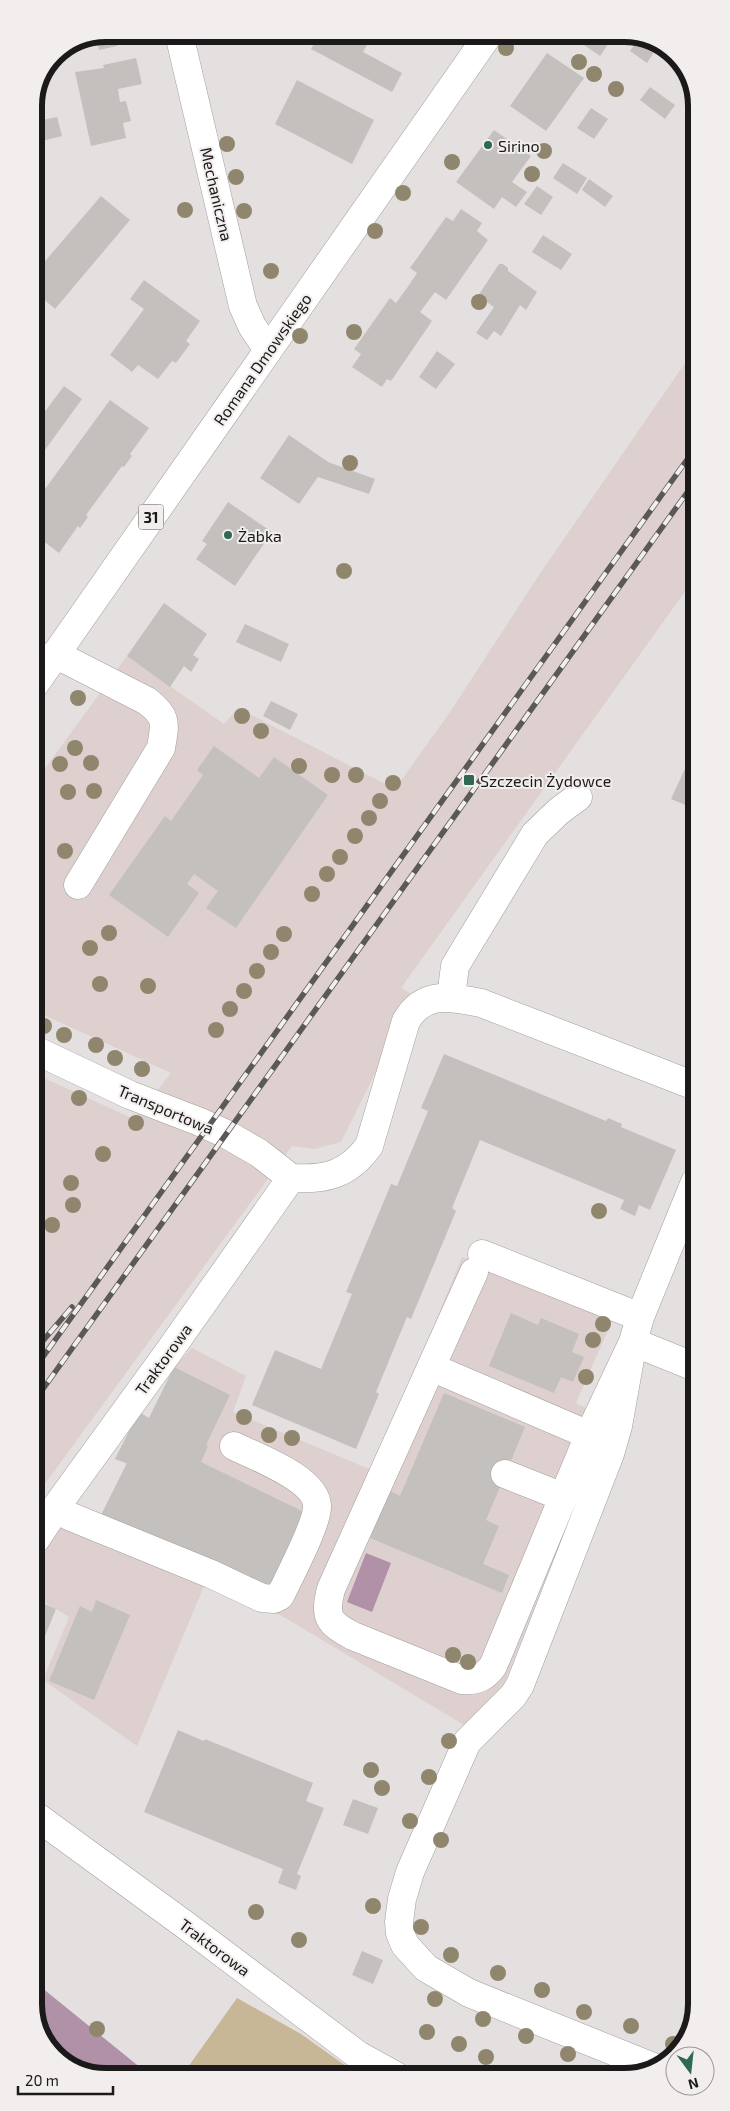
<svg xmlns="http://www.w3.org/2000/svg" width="730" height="2111" font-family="'Exo 2',sans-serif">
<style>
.built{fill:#ddd0ce}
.green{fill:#c7b797}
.water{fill:#b191a8}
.building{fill:#c4c0be}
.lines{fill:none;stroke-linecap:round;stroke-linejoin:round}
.minor-casing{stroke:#a29e9d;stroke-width:29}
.major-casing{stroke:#a29e9d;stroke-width:29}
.minor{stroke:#fff;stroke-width:28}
.major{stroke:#fff;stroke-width:28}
.rail-casing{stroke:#5b5858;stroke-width:5.5}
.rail{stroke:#f2eeed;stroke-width:4;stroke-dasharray:11;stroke-linecap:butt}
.tree{fill:#90856d}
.poi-dot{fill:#2d6953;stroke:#f2eeed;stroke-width:2}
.labels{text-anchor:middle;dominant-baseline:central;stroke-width:4;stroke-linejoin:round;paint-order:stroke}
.shield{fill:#f2eeed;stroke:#5c5959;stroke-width:1}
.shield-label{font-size:15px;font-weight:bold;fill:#1b1919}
.poi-label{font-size:16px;fill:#1b1919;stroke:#f2eeed;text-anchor:start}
.street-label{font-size:16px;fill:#1b1919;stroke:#f2eeed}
.rim{fill:none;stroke:#1b1919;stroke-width:6}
</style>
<rect width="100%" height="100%" fill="#e5e0e0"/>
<path class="built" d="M 694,350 L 694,579 L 401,988 L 414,995 L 341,1142 L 314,1149 L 292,1146 L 36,1496 L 35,1074 L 134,1119 L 171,1073 L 35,1011 L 35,782 L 127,656 L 224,724 L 238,708 L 395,789 L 450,712 L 539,575 Z
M 462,1257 L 612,1321 L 576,1403 L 608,1419 L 504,1684 L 464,1725 L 282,1616 L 207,1579 L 137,1746 L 43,1680 L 69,1617 L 36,1597 L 36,1562 L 77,1505 L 102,1514 L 127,1464 L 115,1459 L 139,1412 L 149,1418 L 174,1367 L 192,1348 L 246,1376 L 233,1412 L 374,1471 Z"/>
<path class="green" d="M 237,1998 L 301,2034 L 360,2076 L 181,2077 Z"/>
<path class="water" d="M 366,1553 L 391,1563 L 372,1612 L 347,1602 Z
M 36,1983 L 152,2077 L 102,2077 L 59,2059 L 36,2023 Z"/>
<path class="building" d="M 107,34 L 133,34 L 133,37 L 117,40 L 117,46 L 99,50 L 97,38 Z
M 319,34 L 330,34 L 351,45 L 358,34 L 373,34 L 363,52 L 402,73 L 392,92 L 311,49 Z
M 568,34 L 615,34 L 600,56 Z
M 639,38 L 658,46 L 647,63 L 630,51 Z
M 547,53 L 584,78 L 546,131 L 510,106 Z
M 136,58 L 142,84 L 118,89 L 120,102 L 126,101 L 131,121 L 123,123 L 126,138 L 91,146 L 75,72 L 104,68 L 103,65 Z
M 297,80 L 374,120 L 352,164 L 275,124 Z
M 650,87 L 675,105 L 665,119 L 640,100 Z
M 591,108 L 608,119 L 594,139 L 577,128 Z
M 57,117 L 62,136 L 42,141 L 38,121 Z
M 494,130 L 531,156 L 512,182 L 527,192 L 516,207 L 502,197 L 494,209 L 456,182 Z
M 563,163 L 587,178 L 577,194 L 553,178 Z
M 589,179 L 613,196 L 605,207 L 582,190 Z
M 537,186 L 553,197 L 541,215 L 524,204 Z
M 101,196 L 130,220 L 55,309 L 34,291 L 34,274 Z
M 461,209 L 482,223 L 477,231 L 488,240 L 446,300 L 435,292 L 420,312 L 432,321 L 391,381 L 387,379 L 382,387 L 352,367 L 361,354 L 354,349 L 390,298 L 396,303 L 407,288 L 417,273 L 410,268 L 446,217 L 453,221 Z
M 543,235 L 572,254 L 561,270 L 532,252 Z
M 499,264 L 503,264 L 508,268 L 508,271 L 537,292 L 526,310 L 520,305 L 501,336 L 494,331 L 487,340 L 476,333 L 494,307 L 478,296 Z
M 144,280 L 200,321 L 186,341 L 190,344 L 176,363 L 172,361 L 158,379 L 138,365 L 132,372 L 110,355 L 144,309 L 130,299 Z
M 437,351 L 455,364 L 436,389 L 419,377 Z
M 64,386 L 82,399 L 34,465 L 34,426 Z
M 110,400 L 149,428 L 130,454 L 132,456 L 124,467 L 122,466 L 86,515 L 88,517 L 80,528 L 78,526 L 59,553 L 42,540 L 34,551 L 34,504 Z
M 289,435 L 328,462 L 375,479 L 369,494 L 318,477 L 299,504 L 260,478 Z
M 228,502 L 272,532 L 235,586 L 196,559 L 207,544 L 202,541 Z
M 164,603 L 207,634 L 193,655 L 199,659 L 191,672 L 184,666 L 170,687 L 127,656 Z
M 245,624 L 289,644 L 281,662 L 236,642 Z
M 271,701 L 298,714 L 290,730 L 263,716 Z
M 214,746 L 259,778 L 274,757 L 328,795 L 236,928 L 206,908 L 218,891 L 194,874 L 187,884 L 199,893 L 168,937 L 109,895 L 165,816 L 171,821 L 203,775 L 197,770 Z
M 689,760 L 695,763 L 695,809 L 671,799 Z
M 444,1054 L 606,1121 L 608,1118 L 622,1124 L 621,1127 L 676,1150 L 650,1210 L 639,1205 L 635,1216 L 620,1209 L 624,1200 L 480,1140 L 452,1208 L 456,1211 L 411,1319 L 407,1317 L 376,1392 L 379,1394 L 356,1449 L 252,1405 L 275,1350 L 321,1369 L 352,1294 L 346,1292 L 391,1184 L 397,1186 L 428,1111 L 421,1108 Z
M 511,1313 L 538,1325 L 541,1318 L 579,1334 L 572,1352 L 584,1357 L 573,1382 L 561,1377 L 554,1393 L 489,1366 Z
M 174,1367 L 230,1395 L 206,1445 L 208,1446 L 201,1462 L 306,1513 L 267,1593 L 101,1515 L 127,1463 L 115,1459 L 139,1412 L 149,1418 Z
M 444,1393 L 525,1427 L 486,1520 L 499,1526 L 483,1564 L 509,1575 L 502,1593 L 370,1538 L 390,1491 L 400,1496 Z
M 36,1600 L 56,1609 L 36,1658 Z
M 96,1600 L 130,1615 L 94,1700 L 49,1681 L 80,1606 L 92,1612 Z
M 178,1730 L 204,1741 L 205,1739 L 313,1783 L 306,1801 L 324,1808 L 297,1874 L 301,1876 L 296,1890 L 278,1883 L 283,1869 L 144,1812 Z
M 353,1799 L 378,1808 L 368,1834 L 343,1825 Z
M 362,1951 L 383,1960 L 373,1984 L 352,1975 Z"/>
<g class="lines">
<g class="minor-casing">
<path id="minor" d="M 179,34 L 243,306 L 252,326 L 268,350
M 55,654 L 147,701 C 168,717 165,724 161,748 L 78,885
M 451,997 L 455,966 L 535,834 L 559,811 L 578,797
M 35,1050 L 130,1095 L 200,1122 L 226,1134 L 259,1153 L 291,1178
M 291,1178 C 325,1180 348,1175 369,1146 L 406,1021 C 424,990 451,997 481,1003 L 695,1086
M 482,1254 L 640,1317
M 474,1272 L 331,1589 C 324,1617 328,1623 353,1636 L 462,1680 C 477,1681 484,1678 493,1666 L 589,1435 L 633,1342 L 640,1317 L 695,1182
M 431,1367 L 589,1435
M 505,1474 L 563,1497
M 56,1507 L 69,1516 L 211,1574 L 262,1598 L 274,1599 L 280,1596 L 285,1586 C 293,1569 317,1523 317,1507 C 318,1479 256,1457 234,1446
M 36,1539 L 48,1521 L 56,1507 L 170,1350 L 291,1178
M 36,1816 L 188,1927 L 358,2055 L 396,2076
M 653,2067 L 469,1993 L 426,1968 L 405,1945 L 400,1933 L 399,1922 L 402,1899 L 410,1872 L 467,1742 L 513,1696 L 520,1685 L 610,1454 L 618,1426 L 633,1342 L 695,1367"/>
</g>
<g class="major-casing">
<path id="major" d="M 35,684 L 489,34"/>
</g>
<use href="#minor" class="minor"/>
<use href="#major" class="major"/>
<g class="rail-casing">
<path id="rail" d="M 35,1350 L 72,1307
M 35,1368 L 694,450
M 35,1400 L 694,483"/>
</g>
<use href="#rail" class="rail"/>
</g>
<g class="tree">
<circle cx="506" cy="48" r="8"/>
<circle cx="579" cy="62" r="8"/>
<circle cx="594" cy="74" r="8"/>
<circle cx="616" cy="89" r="8"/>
<circle cx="227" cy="144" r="8"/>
<circle cx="544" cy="151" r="8"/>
<circle cx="452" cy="162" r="8"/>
<circle cx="532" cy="174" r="8"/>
<circle cx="236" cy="177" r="8"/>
<circle cx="403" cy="193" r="8"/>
<circle cx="185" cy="210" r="8"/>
<circle cx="244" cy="211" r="8"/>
<circle cx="375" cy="231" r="8"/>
<circle cx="271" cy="271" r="8"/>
<circle cx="479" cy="302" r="8"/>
<circle cx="354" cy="332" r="8"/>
<circle cx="300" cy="336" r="8"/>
<circle cx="350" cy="463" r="8"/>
<circle cx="344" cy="571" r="8"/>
<circle cx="78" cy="698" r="8"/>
<circle cx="242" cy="716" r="8"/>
<circle cx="261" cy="731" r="8"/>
<circle cx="75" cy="748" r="8"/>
<circle cx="91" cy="763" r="8"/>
<circle cx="60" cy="764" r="8"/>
<circle cx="299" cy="766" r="8"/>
<circle cx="332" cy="775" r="8"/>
<circle cx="356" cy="775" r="8"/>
<circle cx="393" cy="783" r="8"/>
<circle cx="94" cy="791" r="8"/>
<circle cx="68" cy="792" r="8"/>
<circle cx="380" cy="801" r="8"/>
<circle cx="369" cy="818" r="8"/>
<circle cx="355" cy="836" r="8"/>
<circle cx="65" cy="851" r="8"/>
<circle cx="340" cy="857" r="8"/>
<circle cx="327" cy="874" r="8"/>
<circle cx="312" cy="894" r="8"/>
<circle cx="109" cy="933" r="8"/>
<circle cx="284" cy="934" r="8"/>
<circle cx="90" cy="948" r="8"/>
<circle cx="271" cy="952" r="8"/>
<circle cx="257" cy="971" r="8"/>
<circle cx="100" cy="984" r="8"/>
<circle cx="148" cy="986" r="8"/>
<circle cx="244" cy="991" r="8"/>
<circle cx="230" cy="1009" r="8"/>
<circle cx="44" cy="1026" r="8"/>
<circle cx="216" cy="1030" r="8"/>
<circle cx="64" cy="1035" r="8"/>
<circle cx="96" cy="1045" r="8"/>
<circle cx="115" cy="1058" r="8"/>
<circle cx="142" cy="1069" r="8"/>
<circle cx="79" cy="1098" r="8"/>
<circle cx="136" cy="1123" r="8"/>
<circle cx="103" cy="1154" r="8"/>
<circle cx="71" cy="1183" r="8"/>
<circle cx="73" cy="1205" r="8"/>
<circle cx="599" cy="1211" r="8"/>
<circle cx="52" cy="1225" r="8"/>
<circle cx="603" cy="1324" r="8"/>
<circle cx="593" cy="1340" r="8"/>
<circle cx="586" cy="1377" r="8"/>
<circle cx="244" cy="1417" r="8"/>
<circle cx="269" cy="1435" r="8"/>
<circle cx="292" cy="1438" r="8"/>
<circle cx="453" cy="1655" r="8"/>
<circle cx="468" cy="1662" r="8"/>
<circle cx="449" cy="1741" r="8"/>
<circle cx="371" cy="1770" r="8"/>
<circle cx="429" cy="1777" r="8"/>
<circle cx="382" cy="1788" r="8"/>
<circle cx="410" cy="1821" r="8"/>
<circle cx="441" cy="1840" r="8"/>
<circle cx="373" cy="1906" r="8"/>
<circle cx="256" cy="1912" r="8"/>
<circle cx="421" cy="1927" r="8"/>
<circle cx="299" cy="1940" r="8"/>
<circle cx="451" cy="1955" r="8"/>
<circle cx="498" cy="1973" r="8"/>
<circle cx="542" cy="1990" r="8"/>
<circle cx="435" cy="1999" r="8"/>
<circle cx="584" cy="2012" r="8"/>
<circle cx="483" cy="2019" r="8"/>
<circle cx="631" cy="2026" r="8"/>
<circle cx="97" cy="2029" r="8"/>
<circle cx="427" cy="2032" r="8"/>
<circle cx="526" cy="2036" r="8"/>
<circle cx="459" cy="2044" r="8"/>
<circle cx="673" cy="2044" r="8"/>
<circle cx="568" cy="2054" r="8"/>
<circle cx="486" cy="2057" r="8"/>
</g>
<g class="poi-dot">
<circle cx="488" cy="145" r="5"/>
<circle cx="228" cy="535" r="5"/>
<rect x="463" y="774" width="12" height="12" rx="2.5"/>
</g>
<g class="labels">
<rect class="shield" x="138.5" y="504.5" width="25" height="25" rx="4"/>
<g class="shield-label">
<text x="151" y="517">31</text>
</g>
<g class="poi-label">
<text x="498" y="145">Sirino</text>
<text x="238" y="535">Żabka</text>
<text x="480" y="780">Szczecin Żydowce</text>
</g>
<g class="street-label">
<text transform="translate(217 194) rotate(77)">Mechaniczna</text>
<text transform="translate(262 359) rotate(-55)">Romana Dmowskiego</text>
<text transform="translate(166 1109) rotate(23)">Transportowa</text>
<text transform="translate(163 1359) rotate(-54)">Traktorowa</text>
<text transform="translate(215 1947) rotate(37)">Traktorowa</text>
</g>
</g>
<path d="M0 0H730V2111H0ZM106 42H624A64 64 0 0 1 688 106V2004A64 64 0 0 1 624 2068H106A64 64 0 0 1 42 2004V106A64 64 0 0 1 106 42Z" fill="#f2eeed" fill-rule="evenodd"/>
<path class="rim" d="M106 42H624A64 64 0 0 1 688 106V2004A64 64 0 0 1 624 2068H106A64 64 0 0 1 42 2004V106A64 64 0 0 1 106 42Z"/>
<g transform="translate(690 2071) rotate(165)"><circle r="24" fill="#f2eeed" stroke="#9c9998"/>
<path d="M0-4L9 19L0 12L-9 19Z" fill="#2d6953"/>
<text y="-8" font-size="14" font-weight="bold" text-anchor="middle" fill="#1b1919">N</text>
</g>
<path d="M18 2086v8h95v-8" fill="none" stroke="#1b1919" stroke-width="2.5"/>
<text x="25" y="2086" font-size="15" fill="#1b1919" stroke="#f2eeed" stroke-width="4" paint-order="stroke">20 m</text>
</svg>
